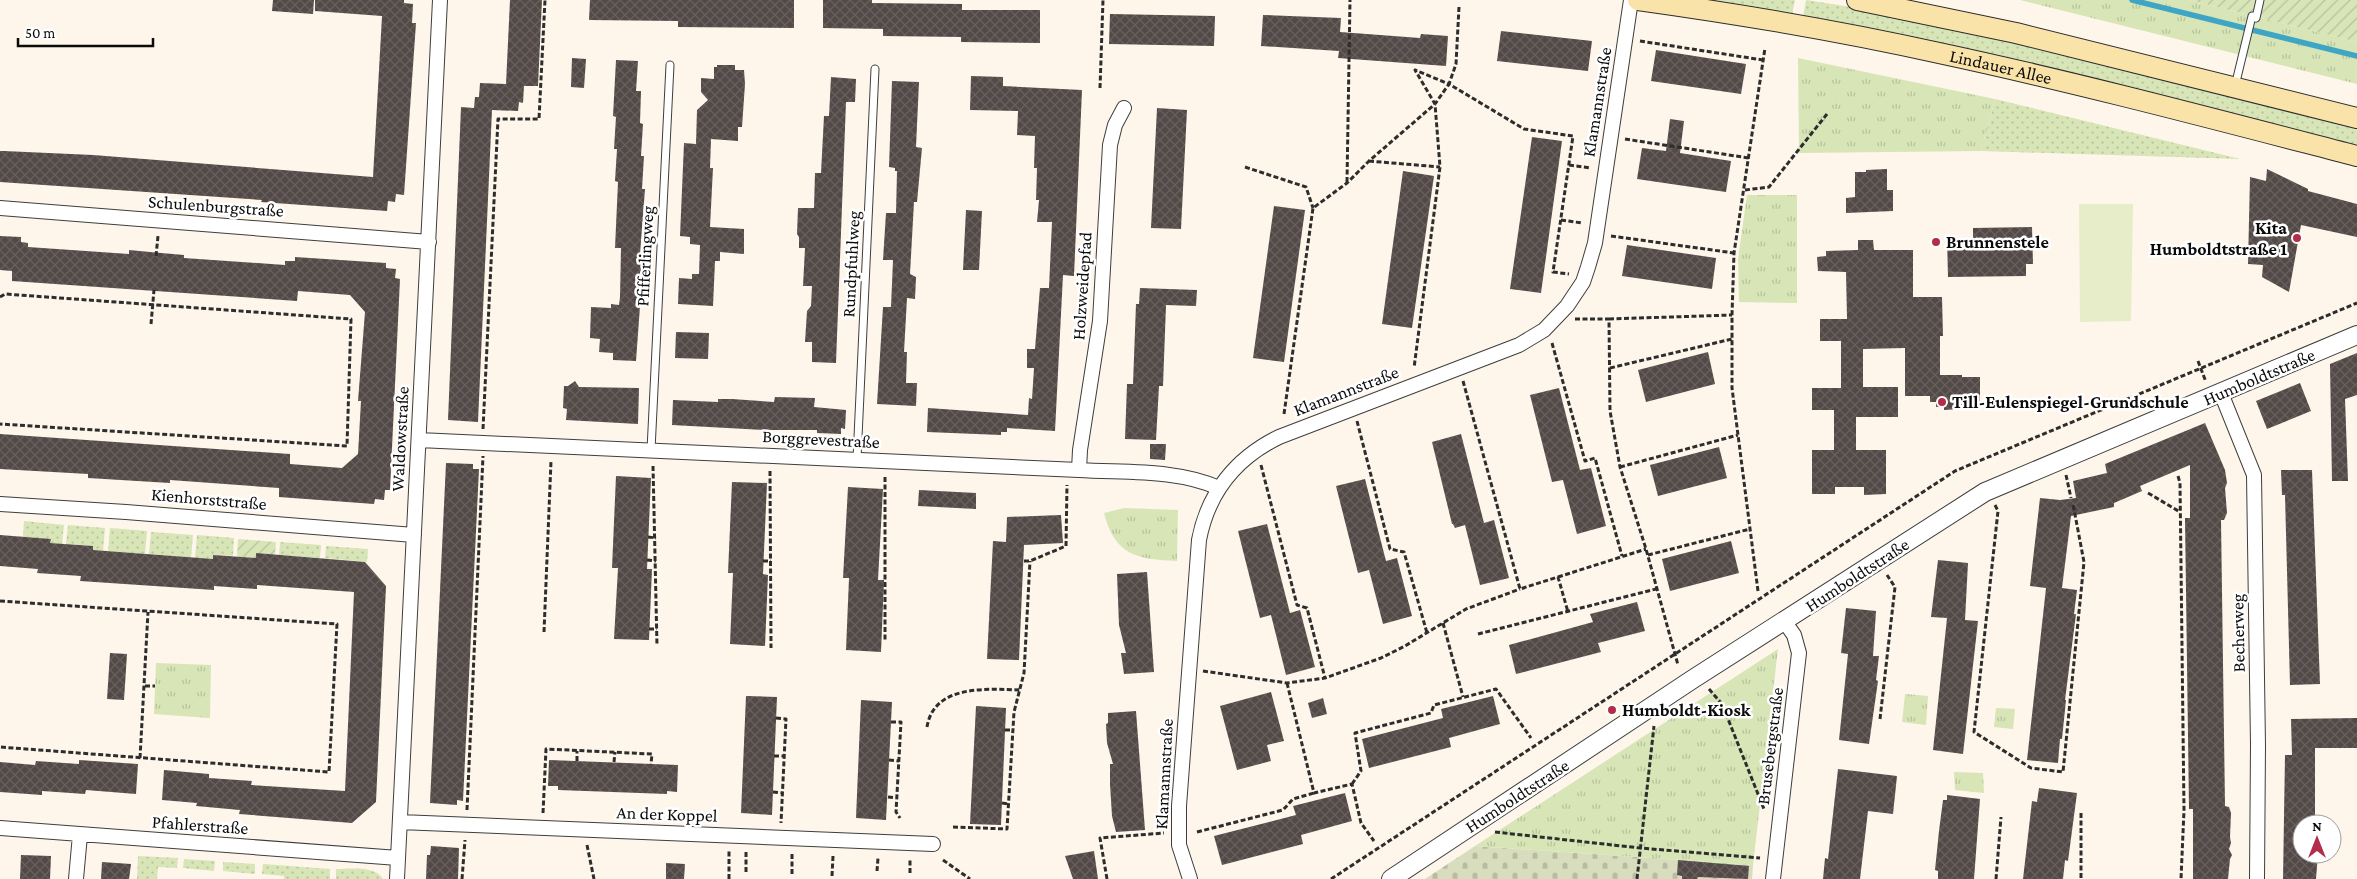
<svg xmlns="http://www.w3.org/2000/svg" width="2357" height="879" font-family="'Crimson Pro',serif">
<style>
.grass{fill:url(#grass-dots)}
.cemetery{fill:url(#cemetery-stones)}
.park{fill:url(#park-tufts)}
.garden{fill:url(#garden-furrows)}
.pitch{fill:#e7edc8}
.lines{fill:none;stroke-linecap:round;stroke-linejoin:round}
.stream{stroke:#3ea6c4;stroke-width:5.5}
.building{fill:url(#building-cross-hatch)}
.service-casing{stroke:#3e3e3e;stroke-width:9}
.minor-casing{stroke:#3e3e3e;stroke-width:16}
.tertiary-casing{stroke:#3e3e3e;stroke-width:20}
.secondary-casing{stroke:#2d2d2d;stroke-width:22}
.path{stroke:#2d2d2d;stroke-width:3;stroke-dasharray:5 2.5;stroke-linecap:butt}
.service{stroke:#fff;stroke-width:7}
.minor{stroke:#fff;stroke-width:14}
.tertiary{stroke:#fff;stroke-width:18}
.secondary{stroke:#fae3a9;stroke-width:20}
.poi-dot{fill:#b12d4a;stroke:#fff;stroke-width:2}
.labels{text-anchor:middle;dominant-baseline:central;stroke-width:5;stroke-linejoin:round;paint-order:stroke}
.street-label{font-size:18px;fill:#0b0b0b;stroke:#fff}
.poi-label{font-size:18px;font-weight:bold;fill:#0b0b0b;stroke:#fff;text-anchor:start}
</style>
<defs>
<pattern id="grass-dots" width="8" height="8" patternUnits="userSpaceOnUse" patternTransform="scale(1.25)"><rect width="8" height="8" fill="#d7e5b7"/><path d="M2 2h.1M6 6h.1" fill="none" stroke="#b7c39c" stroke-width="1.8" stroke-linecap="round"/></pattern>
<pattern id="cemetery-stones" width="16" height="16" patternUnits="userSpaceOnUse" patternTransform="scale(1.25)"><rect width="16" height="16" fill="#d8ddbe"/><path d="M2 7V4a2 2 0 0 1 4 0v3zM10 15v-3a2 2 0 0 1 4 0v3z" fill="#b8bca2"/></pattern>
<pattern id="park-tufts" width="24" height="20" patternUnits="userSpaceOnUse" patternTransform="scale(1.25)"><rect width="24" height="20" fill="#d7e5b7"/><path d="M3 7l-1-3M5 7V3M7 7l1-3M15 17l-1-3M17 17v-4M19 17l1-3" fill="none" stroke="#b7c39c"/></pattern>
<pattern id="garden-furrows" width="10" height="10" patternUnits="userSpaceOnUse" patternTransform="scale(1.25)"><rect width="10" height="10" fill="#d7e5b7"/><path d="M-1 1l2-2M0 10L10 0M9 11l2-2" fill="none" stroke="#b7c39c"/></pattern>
<pattern id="building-cross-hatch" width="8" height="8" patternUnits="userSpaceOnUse" patternTransform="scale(1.25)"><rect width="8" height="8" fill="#534a48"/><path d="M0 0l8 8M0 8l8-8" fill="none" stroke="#67605e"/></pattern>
</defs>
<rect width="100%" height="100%" fill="#fef6ea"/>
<path class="grass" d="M 1698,0 L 1795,0 L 1792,15 Z
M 1806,0 L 1851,7 L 2002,38 L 2357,127 L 2357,146 L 1803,17 Z
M 1995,99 L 2240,159 L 1981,151 Z
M 24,521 L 64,525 L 62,544 L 50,543 L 50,539 L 23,537 Z
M 68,525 L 105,528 L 103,551 L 93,550 L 93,546 L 66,544 Z
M 110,528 L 147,531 L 145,554 L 108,551 Z
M 151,532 L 193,535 L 191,558 L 149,554 Z
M 197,535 L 234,538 L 233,556 L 213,555 L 213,559 L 195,558 Z
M 280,542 L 321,545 L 320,558 L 279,555 Z
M 326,546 L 368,549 L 367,562 L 325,558 Z
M 138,856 L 178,858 L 177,868 L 158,867 L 157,879 L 137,879 Z
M 184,859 L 215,861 L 214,871 L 183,868 Z
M 223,862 L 255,864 L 255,874 L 223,871 Z
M 263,864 L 330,869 L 330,879 L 284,879 L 284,876 L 262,874 Z
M 336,869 C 351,869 375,865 383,879 L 336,879 Z"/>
<path class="cemetery" d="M 1475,846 L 1753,865 L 1752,879 L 1425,879 Z"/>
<path class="park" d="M 2020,0 L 2189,0 L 2357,42 L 2357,84 Z
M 1798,58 L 1995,99 L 1981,151 L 1799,153 Z
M 1747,195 L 1797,195 L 1797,303 L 1739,302 L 1738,259 Z
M 1124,508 L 1178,510 L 1177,561 C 1137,559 1115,556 1104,513 Z
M 1778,649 L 1753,865 L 1475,846 Z
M 156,663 L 211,665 L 210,718 L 154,714 Z
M 1905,694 L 1928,696 L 1926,725 L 1902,722 Z
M 1996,708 L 2015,709 L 2013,729 L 1994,727 Z
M 1954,772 L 1983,773 L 1984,793 L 1955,790 Z"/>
<path class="garden" d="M 2189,0 L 2357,0 L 2357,42 Z
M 238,539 L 276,542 L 275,555 L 257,553 L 256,558 L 237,557 Z"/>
<path class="pitch" d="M 2079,204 L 2133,204 L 2131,321 L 2080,322 Z"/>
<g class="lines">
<path class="stream" d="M 2132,0 L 2357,56"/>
</g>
<path class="building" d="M 273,0 L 314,0 L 313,14 L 272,11 Z
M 315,0 L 404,0 L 404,3 L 413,4 L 412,23 L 416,23 L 404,195 L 396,194 L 395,202 L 388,201 L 387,211 L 261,202 L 262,200 L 0,182 L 0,151 L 4,151 L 93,155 L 373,177 L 382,16 L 315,11 Z
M 510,0 L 542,0 L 538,86 L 524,86 L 523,103 L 519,102 L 518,111 L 492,110 L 478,422 L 448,420 L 461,107 L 474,108 L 475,97 L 479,97 L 480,83 L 506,84 Z
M 590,0 L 794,0 L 794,28 L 678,27 L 678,21 L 589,20 Z
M 823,0 L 872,0 L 872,3 L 962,4 L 962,10 L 1040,10 L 1040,43 L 961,42 L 961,37 L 883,36 L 883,29 L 823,28 Z
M 1110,14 L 1215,16 L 1214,46 L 1109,44 Z
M 1263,15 L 1341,18 L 1340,32 L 1420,38 L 1421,34 L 1448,36 L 1446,66 L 1338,58 L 1339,51 L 1261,46 Z
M 1501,31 L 1592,41 L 1588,71 L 1497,61 Z
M 1656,50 L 1746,64 L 1741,94 L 1651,81 Z
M 572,58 L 586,59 L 584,88 L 571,87 Z
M 616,60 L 638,61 L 636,91 L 641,91 L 640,123 L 643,124 L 641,156 L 644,156 L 642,189 L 645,189 L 640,254 L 643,255 L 642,279 L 636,361 L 613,360 L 613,353 L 599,352 L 600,339 L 590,338 L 591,307 L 611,308 L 611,304 L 619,305 L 620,297 L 621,248 L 615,248 L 618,182 L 615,181 L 617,149 L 614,149 L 616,117 L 613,116 Z
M 717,65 L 735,65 L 735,70 L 744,70 L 745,84 L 742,127 L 738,127 L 738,141 L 711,139 L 710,168 L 713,168 L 710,227 L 744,229 L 744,254 L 720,252 L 720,261 L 715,261 L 713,306 L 678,304 L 679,278 L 692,279 L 692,274 L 699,274 L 700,245 L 690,244 L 690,237 L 680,236 L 684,143 L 696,144 L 697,110 L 708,100 L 701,92 L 701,78 L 714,79 L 714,67 L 717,67 Z
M 971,76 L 1003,77 L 1003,86 L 1082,90 L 1074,276 L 1063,275 L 1055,431 L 1007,428 L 1007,432 L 1001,432 L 1001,435 L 927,432 L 928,408 L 1028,415 L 1029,398 L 1032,399 L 1034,368 L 1027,368 L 1027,349 L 1035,349 L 1040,288 L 1049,288 L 1052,222 L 1037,222 L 1039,200 L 1036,200 L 1037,168 L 1034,168 L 1035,136 L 1017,135 L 1018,111 L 970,110 Z
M 831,77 L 856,79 L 855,102 L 846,102 L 836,363 L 812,362 L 812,342 L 805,342 L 807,311 L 811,306 L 812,286 L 803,286 L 805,248 L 799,248 L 799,237 L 797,234 L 798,208 L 814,208 L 815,173 L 821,173 L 824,116 L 829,116 Z
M 892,81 L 919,82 L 916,147 L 922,148 L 917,202 L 914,202 L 910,274 L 916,277 L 915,299 L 907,298 L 904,352 L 907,352 L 906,383 L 917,383 L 916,406 L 877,404 L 883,307 L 891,307 L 893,260 L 883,260 L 886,213 L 896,213 L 897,171 L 895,171 L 895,168 L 889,167 Z
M 1157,108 L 1187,110 L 1181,229 L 1151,228 Z
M 1670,119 L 1684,121 L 1680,153 L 1731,161 L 1726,192 L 1637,179 L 1642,148 L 1666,151 Z
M 1532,137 L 1562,141 L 1541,293 L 1510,289 Z
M 1887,169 L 1887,190 L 1893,190 L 1893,211 L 1846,213 L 1846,198 L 1855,197 L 1855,172 L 1866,172 L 1866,170 Z
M 2267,169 L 2308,189 L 2308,191 L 2357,204 L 2357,237 L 2301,225 L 2289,292 L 2262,277 L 2263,265 L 2248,264 L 2250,177 L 2266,181 Z
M 1403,171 L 1434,176 L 1412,328 L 1382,324 Z
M 1274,206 L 1305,210 L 1284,362 L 1253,358 Z
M 966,210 L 982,211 L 979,270 L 963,270 Z
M 2032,227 L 2033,264 L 2026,264 L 2026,276 L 1948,277 L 1947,238 L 1973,238 L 1973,228 Z
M 0,236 L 21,237 L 21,242 L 28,243 L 28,247 L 129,254 L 129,250 L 150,252 L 184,255 L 184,258 L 285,265 L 285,261 L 295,261 L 295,257 L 386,263 L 386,268 L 396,269 L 395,278 L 400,279 L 390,490 L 385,490 L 384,500 L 375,499 L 374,504 L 279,497 L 279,488 L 170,480 L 170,483 L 88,478 L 88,474 L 0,469 L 0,434 L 290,454 L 290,464 L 342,468 L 358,454 L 361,401 L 358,401 L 365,312 L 350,295 L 298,291 L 297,301 L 12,281 L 12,271 L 0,270 Z
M 1858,240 L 1873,240 L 1874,250 L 1913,250 L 1913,297 L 1942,297 L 1943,336 L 1940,336 L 1940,375 L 1962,375 L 1962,377 L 1980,377 L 1980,408 L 1944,410 L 1944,407 L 1936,407 L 1936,402 L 1930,402 L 1930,396 L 1905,396 L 1905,348 L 1863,349 L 1863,387 L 1898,387 L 1898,417 L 1856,417 L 1856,450 L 1886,450 L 1886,494 L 1864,495 L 1864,487 L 1835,487 L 1835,494 L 1812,494 L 1812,450 L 1834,450 L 1834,410 L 1812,410 L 1812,388 L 1841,388 L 1841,341 L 1820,341 L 1820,319 L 1847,319 L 1846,272 L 1818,271 L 1817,257 L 1826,256 L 1826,251 L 1858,250 Z
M 1627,245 L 1716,258 L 1712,289 L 1622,276 Z
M 1140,288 L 1197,290 L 1196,306 L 1166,305 L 1163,386 L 1159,386 L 1156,440 L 1125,439 L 1127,384 L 1133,384 L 1136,304 L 1139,304 Z
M 676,332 L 709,333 L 708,359 L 675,358 Z
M 1708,352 L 1715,384 L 1646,402 L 1638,370 Z
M 2357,353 L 2357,395 L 2345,399 L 2348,481 L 2332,481 L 2330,364 Z
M 575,381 L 579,387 L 639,388 L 638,424 L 566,420 L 567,409 L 563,408 L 564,386 L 568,386 Z
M 2300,383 L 2311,411 L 2267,429 L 2256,401 Z
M 1559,388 L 1580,470 L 1591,468 L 1606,526 L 1577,534 L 1563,480 L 1552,482 L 1530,395 Z
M 775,397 L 815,398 L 814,407 L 846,410 L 845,429 L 841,428 L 841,434 L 817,433 L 817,430 L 766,430 L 672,425 L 673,400 L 718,402 L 718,399 L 732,399 L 774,402 Z
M 2205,423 L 2225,470 L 2227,483 L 2225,488 L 2227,513 L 2224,520 L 2221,520 L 2225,806 L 2229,807 L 2231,813 L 2230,837 L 2231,843 L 2229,849 L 2232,855 L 2230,859 L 2228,879 L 2193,879 L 2193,809 L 2189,809 L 2185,518 L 2190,518 L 2190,465 L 2140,486 L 2142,491 L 2114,503 L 2114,507 L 2071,516 L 2062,588 L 2077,590 L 2074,614 L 2076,614 L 2065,700 L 2066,700 L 2062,739 L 2060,739 L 2058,763 L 2027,760 L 2046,588 L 2030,586 L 2040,498 L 2060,500 L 2076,498 L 2073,481 L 2107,473 L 2105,464 Z
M 1461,434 L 1484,523 L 1494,520 L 1509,578 L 1480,585 L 1465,525 L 1455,528 L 1453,524 L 1452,524 L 1432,442 Z
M 1150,444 L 1166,444 L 1165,460 L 1150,459 Z
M 1719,447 L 1727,478 L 1658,496 L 1650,465 Z
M 446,463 L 473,464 L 473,469 L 479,469 L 463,801 L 457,800 L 457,805 L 430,803 Z
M 2281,470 L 2312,470 L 2320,684 L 2290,685 L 2285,495 L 2282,495 Z
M 616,476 L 651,478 L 647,569 L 652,569 L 649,640 L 614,639 L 618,568 L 612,568 Z
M 1365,479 L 1386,561 L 1397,558 L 1412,616 L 1383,624 L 1369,570 L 1358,573 L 1336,486 Z
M 732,482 L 767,483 L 763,574 L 768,575 L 765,646 L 730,644 L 733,573 L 728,573 Z
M 848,487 L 883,489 L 878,580 L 884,580 L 881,652 L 846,650 L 849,578 L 843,578 Z
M 919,490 L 976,493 L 976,509 L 918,506 Z
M 1061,515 L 1063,543 L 1024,545 L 1019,660 L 987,659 L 993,541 L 1006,542 L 1007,517 Z
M 1267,524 L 1290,613 L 1300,610 L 1315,667 L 1286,675 L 1271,615 L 1260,618 L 1238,531 Z
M 0,535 L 51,539 L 50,543 L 93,546 L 93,550 L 213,559 L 213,555 L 256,558 L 256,553 L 365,562 L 386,586 L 376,802 L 352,823 L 239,814 L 240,810 L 196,806 L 197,803 L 162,800 L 164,770 L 209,774 L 209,778 L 252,781 L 251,785 L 345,791 L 354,592 L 257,585 L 257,589 L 214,586 L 214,590 L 80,581 L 81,576 L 37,573 L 38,569 L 0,566 Z
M 1731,541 L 1739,573 L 1670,591 L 1662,559 Z
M 1938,560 L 1968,563 L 1965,620 L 1978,621 L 1963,754 L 1933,750 L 1947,618 L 1931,617 Z
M 1147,572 L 1154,672 L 1124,674 L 1121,653 L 1126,653 L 1119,625 L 1117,574 Z
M 1637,602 L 1645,631 L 1598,643 L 1601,652 L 1516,674 L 1509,645 L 1593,622 L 1590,614 Z
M 1846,608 L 1876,611 L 1873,656 L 1879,656 L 1876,680 L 1878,681 L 1869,744 L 1839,740 L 1848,654 L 1841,653 Z
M 110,653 L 127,654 L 124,700 L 107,699 Z
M 1271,692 L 1284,741 L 1267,745 L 1271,761 L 1237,770 L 1220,706 Z
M 746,696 L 777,697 L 772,815 L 741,813 Z
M 1493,696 L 1500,724 L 1449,738 L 1451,747 L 1369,768 L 1362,739 L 1443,718 L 1441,709 Z
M 1323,698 L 1327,714 L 1312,718 L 1308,703 Z
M 861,700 L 892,702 L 886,820 L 856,818 Z
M 976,706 L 1006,708 L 1001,825 L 970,824 Z
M 1136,711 L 1145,830 L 1116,832 L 1112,816 L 1110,784 L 1110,764 L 1113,764 L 1107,743 L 1106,724 L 1108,723 L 1108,713 Z
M 2357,718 L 2357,748 L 2315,748 L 2315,824 L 2302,824 L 2302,854 L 2318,854 L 2316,879 L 2283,879 L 2285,755 L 2292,755 L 2291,719 Z
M 79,760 L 138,764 L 136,794 L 86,790 L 85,794 L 42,791 L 42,795 L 0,792 L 0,762 L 35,765 L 36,761 L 79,764 Z
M 549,760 L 678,765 L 677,792 L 667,791 L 667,794 L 558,790 L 558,786 L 548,786 Z
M 1838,769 L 1897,776 L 1893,814 L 1868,811 L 1860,879 L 1823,879 L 1825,858 L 1828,859 Z
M 2039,788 L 2077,793 L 2068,861 L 2065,860 L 2063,879 L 2023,879 L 2032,801 L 2037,802 Z
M 1345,793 L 1352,821 L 1301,835 L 1303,844 L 1222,865 L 1214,836 L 1296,815 L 1293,806 Z
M 1947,795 L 1980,799 L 1974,879 L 1938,879 L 1938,871 L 1935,870 L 1939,831 L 1943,800 L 1947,800 Z
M 431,846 L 459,848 L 458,879 L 426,879 L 427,855 L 430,855 Z
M 1094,851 L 1098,879 L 1073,879 L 1065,856 Z
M 21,855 L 51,856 L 50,879 L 20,879 Z
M 1678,860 L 1749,866 L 1748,879 L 1698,877 L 1697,879 L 1682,879 L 1682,876 L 1677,875 Z
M 102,862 L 131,864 L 129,879 L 101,879 Z
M 666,863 L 685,864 L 684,879 L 666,879 Z"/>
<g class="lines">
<g class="service-casing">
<path id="service" d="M 2235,86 L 2252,16 L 2256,18 L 2260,0
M 651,450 L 670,65
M 857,459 L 875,69"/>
</g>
<g class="minor-casing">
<path id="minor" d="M 0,208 L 429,242
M 2221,393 L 2254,475 L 2258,745 L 2257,879
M 419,440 L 1079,470 C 1125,473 1177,469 1219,488
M 1079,470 L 1080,450 L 1100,321 L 1110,145 L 1115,125 L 1124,108
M 0,504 L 126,512 L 414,535
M 400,822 L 933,844
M 0,828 L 398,858
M 76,879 L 80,835
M 397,879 L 440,0
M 1190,879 L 1179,845 L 1179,806 L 1199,540 C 1208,493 1236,458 1279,437 L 1519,345 L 1544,330 L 1567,306 L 1583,282 L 1588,267 L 1595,243 L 1631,0
M 1773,879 L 1799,653 L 1794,635 L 1784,621"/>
</g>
<g class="tertiary-casing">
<path id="tertiary" d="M 1391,879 L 1693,679 L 1985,492 L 2357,335"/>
</g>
<g class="secondary-casing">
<g id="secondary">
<path id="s1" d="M 1638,0 C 1739,14 1840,31 1939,53 C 2079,83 2218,120 2357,156"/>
<path d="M 1857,0 L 2016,33 L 2357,118"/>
</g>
</g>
<path class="path" d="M 1459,7 L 1456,64 L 1449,84 L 1524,129 L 1573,136 L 1553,272 L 1569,274
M 1640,41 L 1763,60
M 1100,88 L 1103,0
M 1625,139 L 1749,158
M 1369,161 L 1440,167
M 1569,165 L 1591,168
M 1245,167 L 1306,187 L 1313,208
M 1347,182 L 1350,0
M 1745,190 L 1769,187 L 1827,114
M 1561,220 L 1582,223
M 1611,236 L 1734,253
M 156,256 L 158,236
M 0,297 L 5,294 L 351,319 L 347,446 L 0,424
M 1575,319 L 1609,319 L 1610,411 L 1620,467 L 1646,549 L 1678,665
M 1609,319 L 1732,315
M 151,324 L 154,290
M 1552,343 L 1585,461 L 1595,458 L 1622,556
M 2198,361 L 2206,382
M 1610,368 L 1732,339
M 1463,381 L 1520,589 L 1558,577 L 1568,612
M 1284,414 L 1313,208 L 1347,183 L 1369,161 L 1435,104 L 1449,84 L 1415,70 L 1435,104 L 1440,167 L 1414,368
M 1357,421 L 1390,549 L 1404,552 L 1427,633
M 483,429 L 498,119 L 539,119 L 545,0
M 1261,465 L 1297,605 L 1307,608 L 1325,678
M 653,466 L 657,646
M 1620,467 L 1738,435
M 770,471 L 771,648
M 2066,475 L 2071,498
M 2178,476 L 2180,483 L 2184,810 L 2181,879
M 885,477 L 885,642
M 2148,493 L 2180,512
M 1995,505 L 1998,511 L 1974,732 L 2031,768 L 2063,772 L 2084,562 L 2073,504
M 648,537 L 656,538
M 1648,555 L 1750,529
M 647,560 L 656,561
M 763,561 L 771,561
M 1024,561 L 1030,561 L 1066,546 L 1067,485
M 1558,577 L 1646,549
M 1758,591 L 1732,388 L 1732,315 L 1734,253 L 1765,48
M 0,601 L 337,624 L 329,772 L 0,747
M 1443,623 L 1463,697
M 649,629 L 657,629
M 544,632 L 551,461
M 1478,634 L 1656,589
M 1203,671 L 1287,683 L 1325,678 L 1381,658 L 1405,646 L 1466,609 L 1520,589
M 1287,683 L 1314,793 L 1352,784 L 1361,823 L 1374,841
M 145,686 L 155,686
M 1709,689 L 1722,704 L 1764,809
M 776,718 L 786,719 L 781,823
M 1880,719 L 1895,587 L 1887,575
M 891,722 L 901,722 L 896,812 L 900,818
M 927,727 C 934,684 987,689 1020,690
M 1005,730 L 1013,730
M 774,756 L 783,756
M 140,758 L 148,612
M 889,760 L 899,761
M 577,761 L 577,751
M 614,762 L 615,752
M 1352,784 L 1361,771 L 1355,733 L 1431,713 L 1434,705 L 1496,689 L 1531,738
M 773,792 L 782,793
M 888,797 L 897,798
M 1002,803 L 1009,804
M 467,810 L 483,456
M 543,813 L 546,749 L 652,754 L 651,764
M 2081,813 L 2081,879
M 953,827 L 1007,829 L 1014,712 L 1024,673 L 1030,561
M 1197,832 L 1283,810 L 1293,799 L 1314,793
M 1495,832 L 1640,848 L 1760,858
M 587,845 L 594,879
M 943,860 L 970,879
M 877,871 L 878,858
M 746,872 L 746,851
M 910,873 L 910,859
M 792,874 L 792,854
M 832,876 L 833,856
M 462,879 L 465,840
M 729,879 L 729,851
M 1107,879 L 1100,838 L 1164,833
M 1331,879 L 1955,471 L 2357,303
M 1637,879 L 1654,726
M 1996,879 L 2001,817"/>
<use href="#service" class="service"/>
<use href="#minor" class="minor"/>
<use href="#tertiary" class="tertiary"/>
<use href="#secondary" class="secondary"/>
</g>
<g class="poi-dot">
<circle cx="2297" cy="238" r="5"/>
<circle cx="1936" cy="242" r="5"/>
<circle cx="1942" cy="402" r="5"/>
<circle cx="1612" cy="710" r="5"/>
</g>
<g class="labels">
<g class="street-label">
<text stroke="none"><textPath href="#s1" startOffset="369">Lindauer Allee</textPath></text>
<text transform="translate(1597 102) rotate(-81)">Klamannstraße</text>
<text transform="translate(216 206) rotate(4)">Schulenburgstraße</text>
<text transform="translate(645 256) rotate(-87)">Pfifferlingweg</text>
<text transform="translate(851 264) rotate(-87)">Rundpfuhlweg</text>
<text transform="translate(1082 286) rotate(-86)">Holzweidepfad</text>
<text transform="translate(2259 377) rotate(-23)">Humboldtstraße</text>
<text transform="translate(1346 391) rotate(-21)">Klamannstraße</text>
<text transform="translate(400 439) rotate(-87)">Waldowstraße</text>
<text transform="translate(821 439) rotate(3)">Borggrevestraße</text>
<text transform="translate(209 499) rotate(5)">Kienhorststraße</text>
<text transform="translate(1857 575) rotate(-33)">Humboldtstraße</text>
<text transform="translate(2238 633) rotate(-91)">Becherweg</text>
<text transform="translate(1770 746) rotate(-83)">Brusebergstraße</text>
<text transform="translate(1164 774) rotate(-87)">Klamannstraße</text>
<text transform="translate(1517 796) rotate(-33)">Humboldtstraße</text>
<text transform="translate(667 814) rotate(2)">An der Koppel</text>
<text transform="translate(200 825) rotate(4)">Pfahlerstraße</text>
</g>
<g class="poi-label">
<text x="2287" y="228" text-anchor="end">Kita<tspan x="2287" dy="21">Humboldtstraße 1</tspan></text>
<text x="1946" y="242">Brunnenstele</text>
<text x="1952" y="402">Till-Eulenspiegel-Grundschule</text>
<text x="1622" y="710">Humboldt-Kiosk</text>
</g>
</g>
<g transform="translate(2317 839)"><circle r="24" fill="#ffffff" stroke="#9d9d9d"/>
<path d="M0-4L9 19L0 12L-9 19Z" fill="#b12d4a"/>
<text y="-8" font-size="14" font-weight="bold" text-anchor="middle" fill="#0b0b0b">N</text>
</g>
<path d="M18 38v8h135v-8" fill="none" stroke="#0b0b0b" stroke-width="2.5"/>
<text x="25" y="38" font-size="15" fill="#0b0b0b" stroke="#ffffff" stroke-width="4" paint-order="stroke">50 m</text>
</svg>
